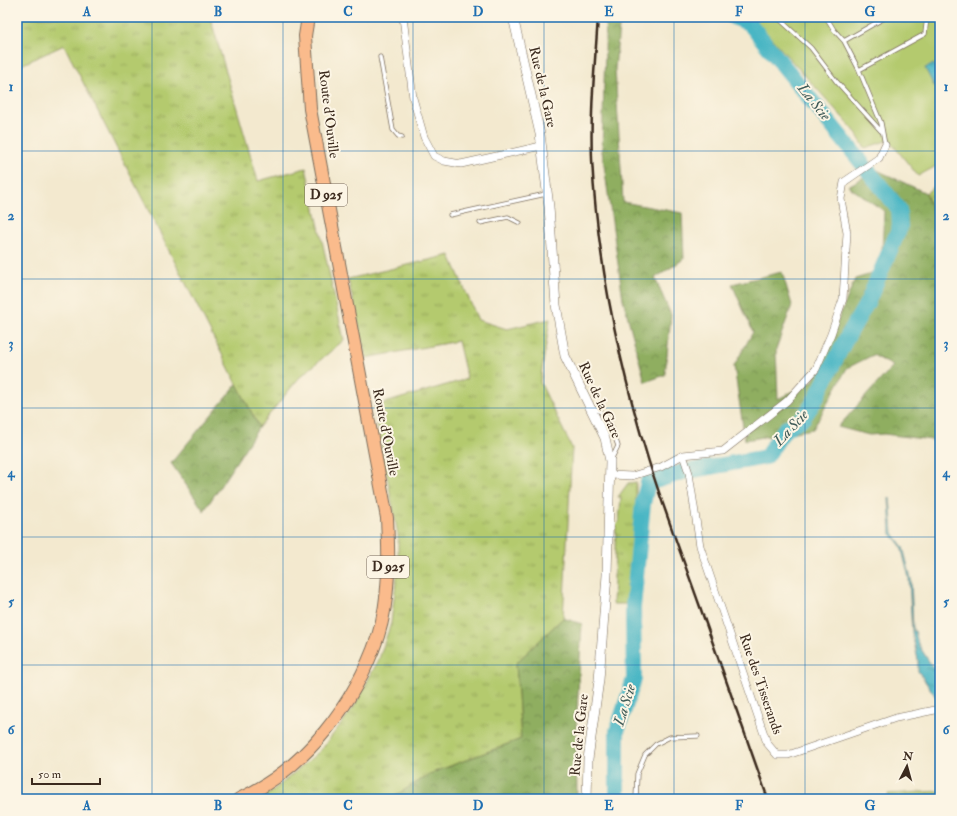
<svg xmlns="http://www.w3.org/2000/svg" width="957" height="816" font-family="'IM FELL Double Pica',serif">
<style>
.grass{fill:url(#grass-tufts);stroke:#787a46}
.forest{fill:url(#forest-crowns);stroke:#656c40}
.park{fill:#b4ca6e;stroke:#787a46}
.water{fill:url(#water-ripples);stroke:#427071}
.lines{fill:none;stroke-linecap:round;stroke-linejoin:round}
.river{stroke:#49b6c4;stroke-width:16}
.service-casing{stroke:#7b6d5c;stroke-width:5}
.minor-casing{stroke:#7b6d5c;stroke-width:8}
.tertiary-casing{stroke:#7b6d5c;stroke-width:10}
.primary-casing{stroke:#7b6d5c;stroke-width:14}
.service{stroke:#fff;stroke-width:3.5}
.minor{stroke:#fff;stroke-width:7}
.tertiary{stroke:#fff;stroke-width:9}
.primary{stroke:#fabb8c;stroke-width:12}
.rail{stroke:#3b2a1e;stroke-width:2.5}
.grid{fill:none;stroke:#1f6fb2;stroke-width:1;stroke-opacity:0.55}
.labels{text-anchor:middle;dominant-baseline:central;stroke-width:4;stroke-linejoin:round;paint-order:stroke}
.shield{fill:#fcf5e5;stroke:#75675a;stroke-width:1}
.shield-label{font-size:13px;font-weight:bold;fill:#3b2a1e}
.street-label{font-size:14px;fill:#3b2a1e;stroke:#fcf5e5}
.water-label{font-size:15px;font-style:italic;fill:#405b58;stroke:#fcf5e5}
.neatline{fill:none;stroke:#1f6fb2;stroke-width:1.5}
.grid-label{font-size:13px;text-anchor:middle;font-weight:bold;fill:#1f6fb2}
</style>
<defs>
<pattern id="grass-tufts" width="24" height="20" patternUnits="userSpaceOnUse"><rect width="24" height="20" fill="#b4ca6e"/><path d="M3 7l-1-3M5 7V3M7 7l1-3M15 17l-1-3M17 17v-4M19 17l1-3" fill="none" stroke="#94a45a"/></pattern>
<pattern id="forest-crowns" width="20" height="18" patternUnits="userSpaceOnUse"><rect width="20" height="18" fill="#8fae61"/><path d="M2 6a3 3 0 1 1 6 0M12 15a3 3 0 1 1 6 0" fill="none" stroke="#768e4f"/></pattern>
<pattern id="water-ripples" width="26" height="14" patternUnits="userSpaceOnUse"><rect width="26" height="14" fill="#49b6c4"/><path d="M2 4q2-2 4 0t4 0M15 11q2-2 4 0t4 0" fill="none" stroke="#3e949f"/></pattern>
</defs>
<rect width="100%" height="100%" fill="#fcf5e5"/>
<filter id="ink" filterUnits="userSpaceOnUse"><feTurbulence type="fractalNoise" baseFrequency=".025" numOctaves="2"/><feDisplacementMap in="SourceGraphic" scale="8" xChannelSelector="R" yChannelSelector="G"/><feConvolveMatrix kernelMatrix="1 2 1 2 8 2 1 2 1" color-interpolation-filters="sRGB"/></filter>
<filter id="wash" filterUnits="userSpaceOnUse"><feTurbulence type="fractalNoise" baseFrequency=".012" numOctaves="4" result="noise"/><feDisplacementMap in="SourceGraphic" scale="16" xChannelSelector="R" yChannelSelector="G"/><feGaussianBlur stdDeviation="0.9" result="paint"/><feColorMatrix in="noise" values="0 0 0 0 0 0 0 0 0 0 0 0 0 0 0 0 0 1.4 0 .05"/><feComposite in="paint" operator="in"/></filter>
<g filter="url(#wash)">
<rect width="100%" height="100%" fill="#f3e9cf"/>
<path class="grass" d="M 17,17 L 210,17 L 258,181 L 306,168 L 344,340 L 299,378 L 259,427 L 64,45 L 17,67 Z
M 940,182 L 940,232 L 926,193 Z
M 450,255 L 478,320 L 507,329 L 550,319 L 540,382 L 572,448 L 563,618 L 516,664 L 521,739 L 432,773 L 390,799 L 258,799 L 270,793 L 320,751 L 354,707 L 379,659 L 391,623 L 398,567 L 398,535 L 374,406 L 467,379 L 458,341 L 366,358 L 348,279 Z
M 636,482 L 636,558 L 630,604 L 613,604 L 616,525 L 619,522 L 621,497 L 618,497 L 628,483 Z
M 940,791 L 940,799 L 889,799 L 888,794 Z"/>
<path class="forest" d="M 606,17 L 620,17 L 615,69 L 623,202 L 682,213 L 684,259 L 655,278 L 671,315 L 665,375 L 645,382 L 623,299 L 602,151 Z
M 877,170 L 926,193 L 940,232 L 940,441 L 884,434 L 869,435 L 838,427 L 893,366 L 873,355 L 847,368 L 813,429 L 745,440 L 734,366 L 753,332 L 732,284 L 782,272 L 792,305 L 776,349 L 778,399 L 813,381 L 855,279 L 881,271 L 884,211 L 848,186 Z
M 237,384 L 259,427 L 204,511 L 171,463 Z
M 563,618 L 582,624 L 576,728 L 577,799 L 390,799 L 432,773 L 521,739 L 516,663 Z"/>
<path class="park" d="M 752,17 L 940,17 L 940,164 L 918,176 L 889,140 L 865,148 L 854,130 Z"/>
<path class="water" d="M 934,64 L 940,77 L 940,85 L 937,87 L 936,85 L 934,86 L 925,68 Z
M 889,498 L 890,498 L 893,533 L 903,547 L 911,579 L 913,631 L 915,631 L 918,644 L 937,674 L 940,675 L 940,700 L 938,700 L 918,671 L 918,660 L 912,633 L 909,578 L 901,546 L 891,534 Z"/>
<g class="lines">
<path class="river" d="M 617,799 L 617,731 L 634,679 L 633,607 L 643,503 L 648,483 L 683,472 L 766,457 L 785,429 L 803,418 L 814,402 L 845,341 L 868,301 L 900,227 L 899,209 L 749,23 L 733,17"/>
</g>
</g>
<g filter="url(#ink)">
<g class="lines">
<g class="service-casing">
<path id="service" d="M 777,17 L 811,48 L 836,81 L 881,131
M 826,17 L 834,30 L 844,41 L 886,17
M 844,41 L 859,70
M 380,57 L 393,130 L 398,136 L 402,137
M 885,145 L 881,123 L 859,70 L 925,34 L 927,17
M 450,215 L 546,194
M 480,223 L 508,217 L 520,223
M 591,407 C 610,413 612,429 618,446 L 612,458
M 636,799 L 637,774 L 645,755 L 656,744 L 670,737 L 698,736"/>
</g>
<g class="minor-casing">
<path id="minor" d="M 403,17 L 413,98 L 424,137 L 434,156 L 444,161 L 461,164 L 541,146
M 683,455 L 689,473 L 700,546 L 767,743 L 777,755 L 788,755 L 896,718 L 940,709
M 611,475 L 632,476 L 661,467 L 683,455 L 723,451 L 787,401 L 816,369 L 831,334 L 843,299 L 847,233 L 841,199 L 844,182 L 879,158 L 885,145"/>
</g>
<g class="tertiary-casing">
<path id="tertiary" d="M 513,17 L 540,134 L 549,207 L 556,305 L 565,356 L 605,438 L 610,461 L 607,575 L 599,680 L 588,759 L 587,799"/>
</g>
<g class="primary-casing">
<path id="primary" d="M 239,799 C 305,769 355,704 378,636 C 390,598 389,557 387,518 L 310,109 L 305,36 L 308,17"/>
</g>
<use href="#service" class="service"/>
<use href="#minor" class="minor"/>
<use href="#tertiary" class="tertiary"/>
<use href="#primary" class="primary"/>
<path class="rail" d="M 598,17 C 595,64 590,112 592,159 C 597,262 619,364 649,462 C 664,510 682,556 699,604 C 722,669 745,734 768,799"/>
</g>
</g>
<path class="grid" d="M 152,17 L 152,799M 283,17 L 283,799M 413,17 L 413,799M 544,17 L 544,799M 674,17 L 674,799M 805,17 L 805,799M 17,151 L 940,151M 17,279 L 940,279M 17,408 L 940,408M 17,537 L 940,537M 17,665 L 940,665"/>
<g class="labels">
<g class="shield">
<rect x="305" y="184" width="42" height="22" rx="3"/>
<rect x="367" y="556" width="42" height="22" rx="3"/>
</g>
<g class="shield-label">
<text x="326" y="195">D 925</text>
<text x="388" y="567">D 925</text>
</g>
<g class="street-label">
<text transform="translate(543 87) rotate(77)">Rue de la Gare</text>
<text transform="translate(329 114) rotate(83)">Route d'Ouville</text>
<text transform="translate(600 400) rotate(65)">Rue de la Gare</text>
<text transform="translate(386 432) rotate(79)">Route d'Ouville</text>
<text transform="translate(761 684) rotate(71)">Rue des Tisserands</text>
<text transform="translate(579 735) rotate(-84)">Rue de la Gare</text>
</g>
<g class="water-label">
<text transform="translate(814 102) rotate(51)">La Scie</text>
<text transform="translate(791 428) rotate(-47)">La Scie</text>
<text transform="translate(625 705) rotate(-73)">La Scie</text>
</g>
</g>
<rect width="957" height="816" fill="none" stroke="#fcf5e5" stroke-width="44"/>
<g transform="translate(907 766) rotate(6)" stroke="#fcf5e5" stroke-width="3" paint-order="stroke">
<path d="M0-3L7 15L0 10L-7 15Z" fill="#3b2a1e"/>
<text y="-6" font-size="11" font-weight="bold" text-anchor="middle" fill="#3b2a1e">N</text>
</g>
<path d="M32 778v6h68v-6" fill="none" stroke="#3b2a1e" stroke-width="2"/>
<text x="38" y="778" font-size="12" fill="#3b2a1e" stroke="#fcf5e5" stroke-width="3" paint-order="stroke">50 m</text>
<rect x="22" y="22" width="913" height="772" class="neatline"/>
<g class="grid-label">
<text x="87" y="16">A</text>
<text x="218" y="16">B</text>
<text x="348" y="16">C</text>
<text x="478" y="16">D</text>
<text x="609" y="16">E</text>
<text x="739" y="16">F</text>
<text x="870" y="16">G</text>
<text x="11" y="91">1</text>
<text x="946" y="91">1</text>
<text x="11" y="220">2</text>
<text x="946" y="220">2</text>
<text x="11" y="348">3</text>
<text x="946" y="348">3</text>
<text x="11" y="477">4</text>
<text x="946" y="477">4</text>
<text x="11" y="606">5</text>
<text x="946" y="606">5</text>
<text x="11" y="734">6</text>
<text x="946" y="734">6</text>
<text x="87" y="810">A</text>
<text x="218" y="810">B</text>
<text x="348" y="810">C</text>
<text x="478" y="810">D</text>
<text x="609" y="810">E</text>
<text x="739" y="810">F</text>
<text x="870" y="810">G</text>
</g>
</svg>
